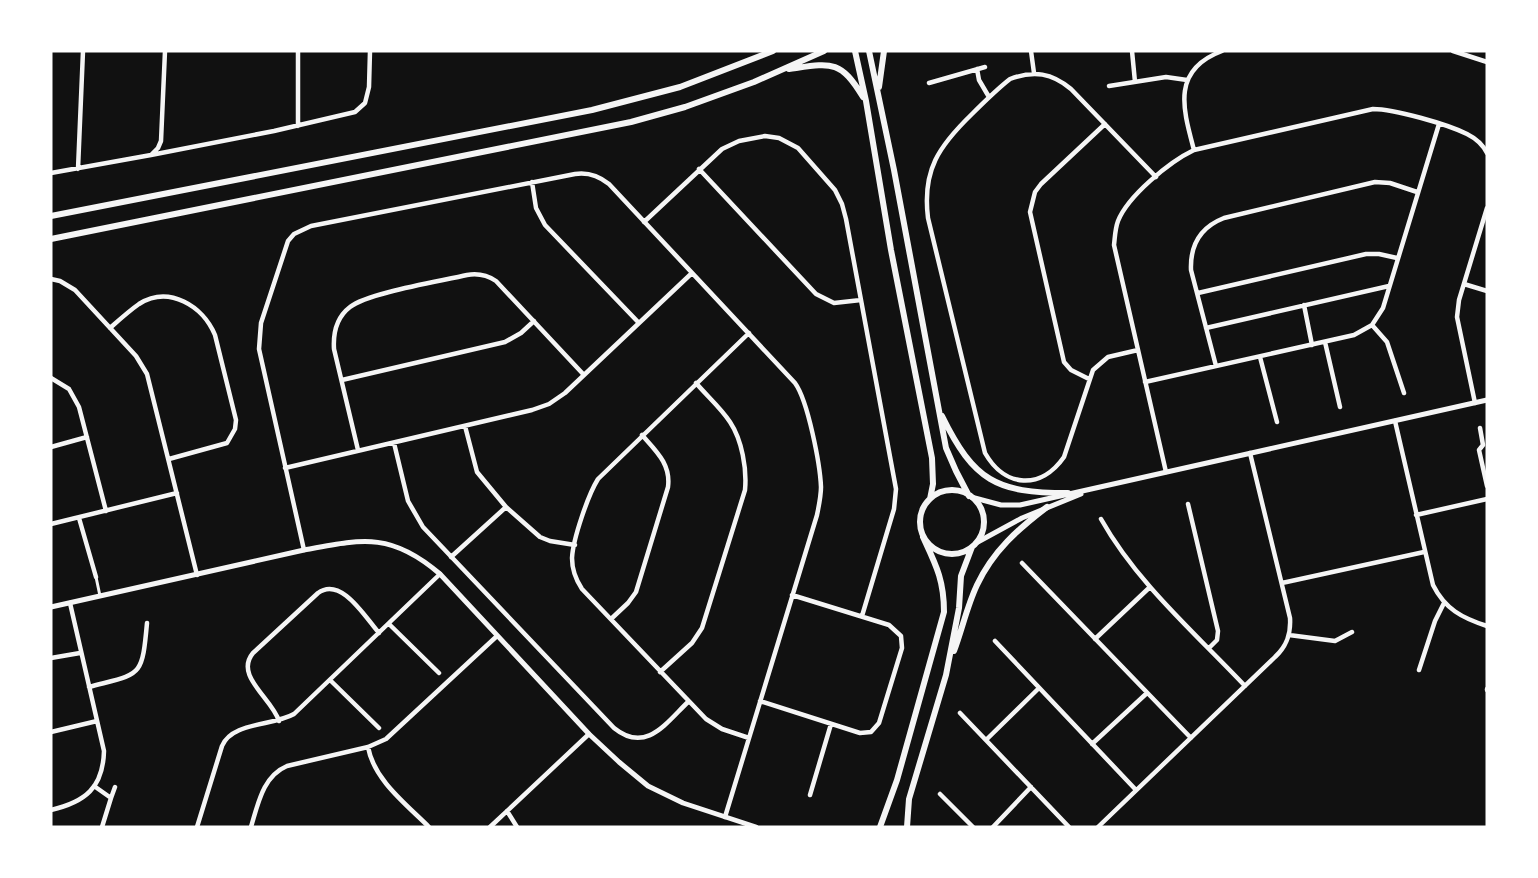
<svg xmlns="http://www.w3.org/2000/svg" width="1538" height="878" font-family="'Source Sans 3',sans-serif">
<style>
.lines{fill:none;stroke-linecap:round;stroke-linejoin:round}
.pedestrian{stroke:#f5f5f5;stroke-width:3}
.minor{stroke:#f5f5f5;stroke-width:4.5}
.tertiary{stroke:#f5f5f5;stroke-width:5}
.secondary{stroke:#f5f5f5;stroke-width:6}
</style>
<rect width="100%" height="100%" fill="#111"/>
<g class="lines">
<path class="pedestrian" d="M 96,577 L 100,596"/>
<path class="minor" d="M 298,51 L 298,126
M 1031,51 L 1034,73
M 1132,51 L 1135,82
M 1453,51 L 1487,62
M 977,69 L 979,80 L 989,97
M 929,83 L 985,67
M 1109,86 L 1166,77 L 1187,80
M 1194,150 C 1183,109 1171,70 1222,51
M 151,155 L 274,131 L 355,112 L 365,103 L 369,87 L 370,51
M 78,169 L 83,51
M 699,169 L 816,294 L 834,303 L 861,300
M 51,173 L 151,155 L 158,148 L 161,141 L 165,51
M 532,182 L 536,208 L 545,225 L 639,323
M 644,222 L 722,149 L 739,141 L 765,136 L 779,138 L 798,148 L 835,190 L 842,204 L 846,219 L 896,489 L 894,509 L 862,616
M 51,279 L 60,281 L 75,290 L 136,356 L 147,374 L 197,575
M 1464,284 L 1487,291
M 1198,293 L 1366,254 L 1379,254 L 1397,258
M 1304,305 L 1312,345
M 1372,325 L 1387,342 L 1404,393
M 110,328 C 119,320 129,311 139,304 C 169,285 203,306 215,335 L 236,420 L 235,429 L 227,443 L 169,459
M 1206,328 L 1389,286
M 749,333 L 598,479 C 588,495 573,539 572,558 C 572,569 576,580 582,589 L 706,719 L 722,729 L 749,738
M 1325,342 L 1340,407
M 1138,350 L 1108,357 L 1093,370 L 1064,457 C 1041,490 1005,488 985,453 L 928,218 C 922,170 939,146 972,114 C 984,102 996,90 1010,79 C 1034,70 1052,73 1071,89 L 1156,177
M 1260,357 L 1277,422
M 1216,366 L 1191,270 C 1190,245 1201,227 1224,218 L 1375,182 L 1390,183 L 1417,192
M 51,378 L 69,389 L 79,407 L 106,511
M 1089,379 L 1071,370 L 1064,362 L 1030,212 L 1035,192 L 1041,184 L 1105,124
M 342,380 L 505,342 L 521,333 L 534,321
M 1145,382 L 1354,335 L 1372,325 L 1383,308 L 1439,124
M 1475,403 L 1457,317 L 1459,300 L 1487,208
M 1395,421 L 1433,585 C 1445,609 1462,618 1487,626
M 465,426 L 477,472 L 506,507 L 540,537 L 550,541 L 575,545
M 1480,428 L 1483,445 L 1479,450 L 1487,486
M 394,443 L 408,501 L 423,527 L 614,728 C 646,754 666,723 688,702
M 51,447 L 87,437
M 358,450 L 334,349 C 333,333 337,317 350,307 C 367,293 442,281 467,275 C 478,273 487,275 496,281 L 584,375
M 285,468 L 532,410 L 549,404 L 565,393 L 692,273
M 1166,472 L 1114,245 C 1115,237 1115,229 1118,221 C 1128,196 1169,162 1194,150 L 1373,109 C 1394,109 1447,124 1467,134 C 1475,138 1483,145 1487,153
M 1188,504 L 1218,631 L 1217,640 L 1209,648
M 1416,515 L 1487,499
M 79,518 L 96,577
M 1101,519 C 1137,583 1195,633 1245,686
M 51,524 L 177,493
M 304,550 L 259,349 L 261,323 L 288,241 L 294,234 L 311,226 L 575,174 C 588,172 599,176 609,184 L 795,383 C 808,401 820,464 821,487 C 821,496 819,505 817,515 L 725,817
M 451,557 L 506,507
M 1022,563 L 1191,738
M 1282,583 L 1424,552
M 611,619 L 628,603 L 636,592 L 668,487 C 671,464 656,451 642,435
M 389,624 L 439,673
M 1289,635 L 1335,641 L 1352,632
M 1095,639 L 1150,587
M 995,641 L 1136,790
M 51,658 L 80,653
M 1419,670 L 1435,621 L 1444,603
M 660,672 L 692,643 L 702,628 L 745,490 C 747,469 742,440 730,422 C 721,408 707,396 696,383
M 330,680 L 379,728
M 89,687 C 141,673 142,679 147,623
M 1487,690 L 1487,689
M 760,701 L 860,733 L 871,732 L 879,723 L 902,648 L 901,636 L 889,625 L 792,595
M 960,713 L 1069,827
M 279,721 C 272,698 234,676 253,653 L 318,593 C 341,576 365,617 379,633
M 51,732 L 97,721
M 986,740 L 1039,688
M 1092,744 L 1147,693
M 368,747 C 374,780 406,804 429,827
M 94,786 L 111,798 L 102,827
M 940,794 L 973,827
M 810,795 L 831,724
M 111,798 L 115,787
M 51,810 C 85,802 103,788 104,751 L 70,603
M 507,811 L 517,827
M 197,827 L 222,746 C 232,722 273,726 294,714 L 440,574
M 251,827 C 258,804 263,776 287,766 L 368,747 L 386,739 L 497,636
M 490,827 L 589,734
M 993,827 L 1031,787
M 1098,827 L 1275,657 C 1287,646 1291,634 1290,618 L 1250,453"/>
<path class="tertiary" d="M 971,497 L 1001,505 L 1020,505 L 1487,400
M 976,543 L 1022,518 L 1081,494
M 51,607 L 304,550 C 363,539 391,532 440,574 L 589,734 L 619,762 L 648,786 L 683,803 L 756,827"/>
<path class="secondary" d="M 855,51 L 866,101 L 891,250 L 932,458 L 933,484 L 930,499
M 869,51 L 894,170 L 946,448 L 956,471 L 969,496
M 789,69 C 831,63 840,59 863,97
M 879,87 L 884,51
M 51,216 L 592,110 L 680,87 L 773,51
M 51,239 L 631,122 L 685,107 L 754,82 L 824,51
M 942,416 C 974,481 996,493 1068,493
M920 522a32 32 0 1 1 64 0a32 32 0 1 1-64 0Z
M 954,651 C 962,630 967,606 977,585 C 993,551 1018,529 1047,507
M 880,827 L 897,780 L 944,612 C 944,580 936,565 923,537
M 907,827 L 909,799 L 946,675 L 959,608 L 961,576 L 972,547"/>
</g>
<rect width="1538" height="878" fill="none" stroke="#ffffff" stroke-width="105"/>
</svg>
